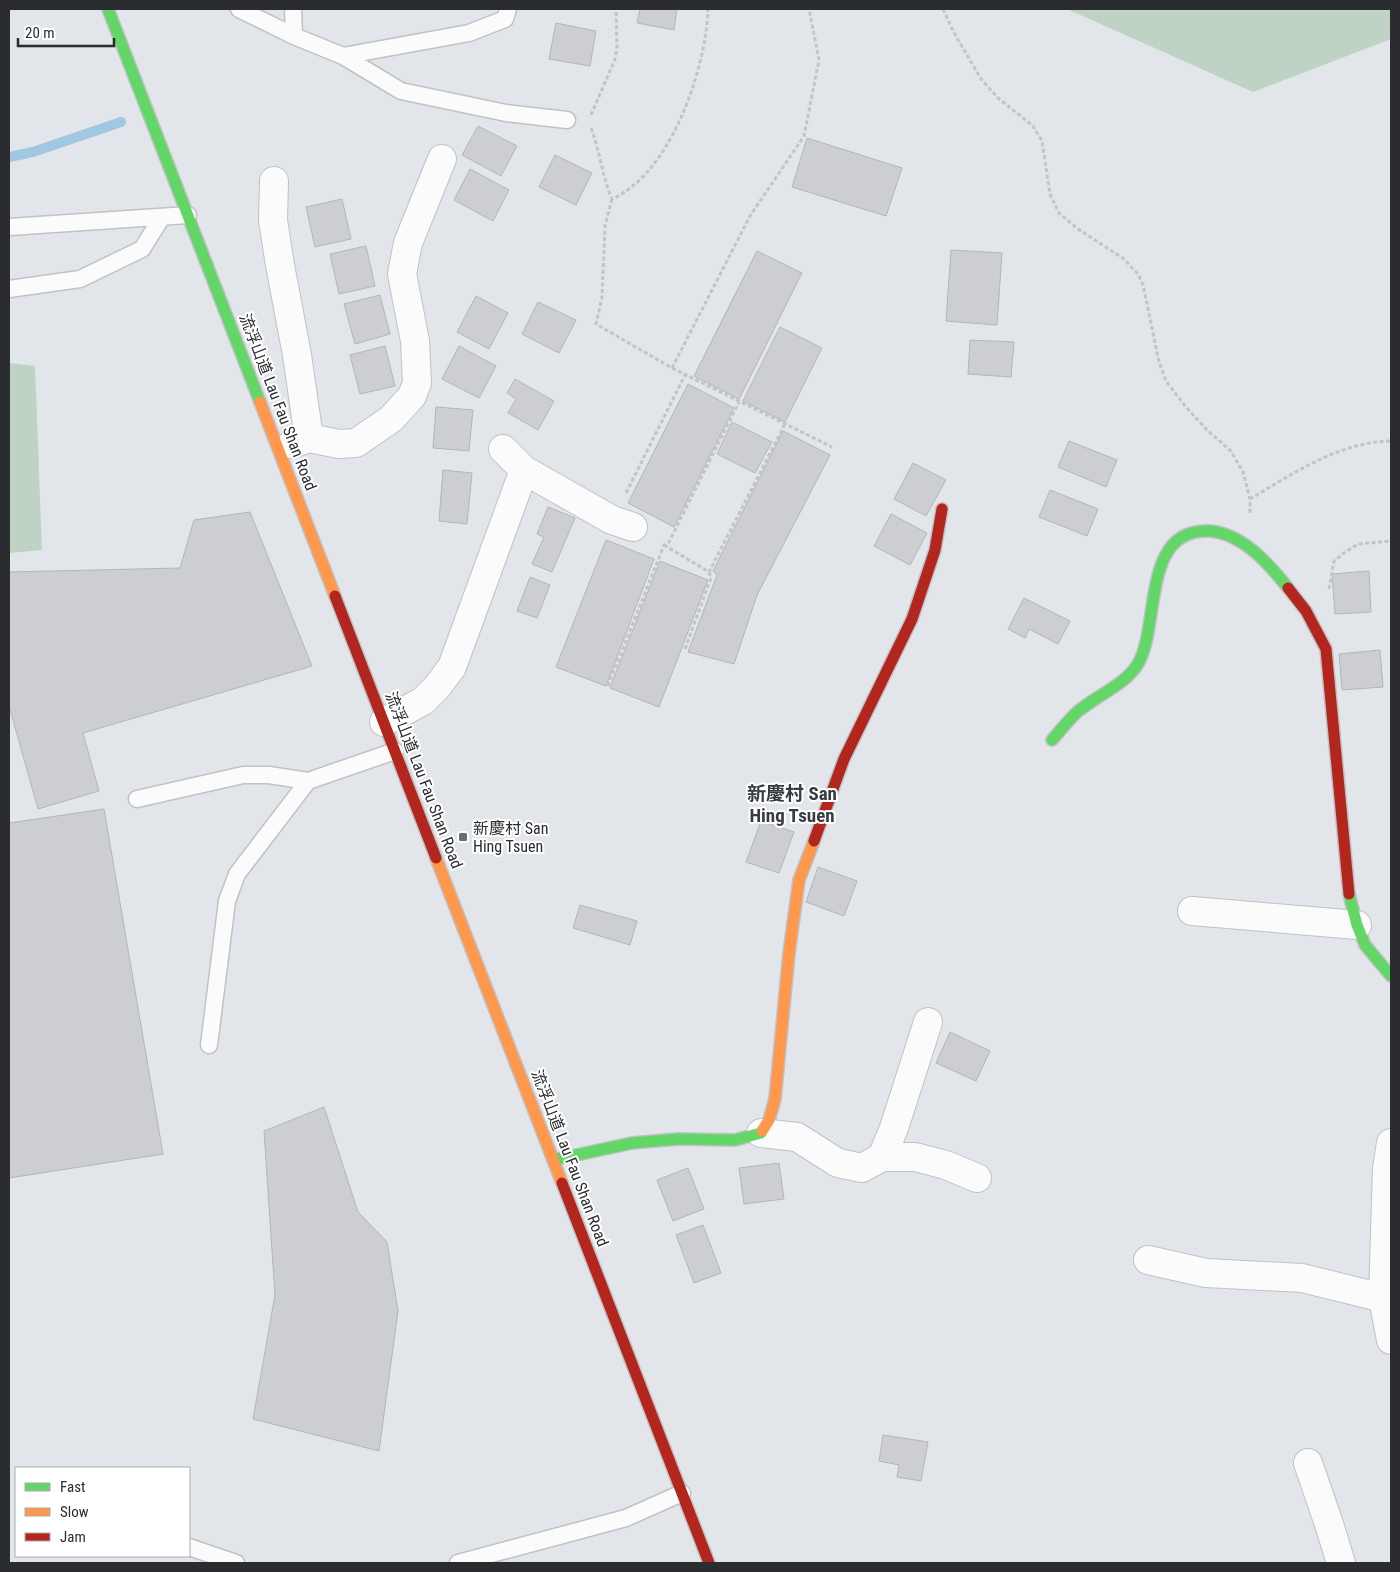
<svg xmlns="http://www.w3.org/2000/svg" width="1400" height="1572" font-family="'Roboto Condensed','Noto Sans SC',sans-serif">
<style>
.green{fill:#bfd3c5}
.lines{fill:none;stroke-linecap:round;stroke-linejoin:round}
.stream{stroke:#a0c9e1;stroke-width:10}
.building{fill:#ccced1;stroke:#b4b5b9}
.lane-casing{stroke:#c0c2c5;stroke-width:19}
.street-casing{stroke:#c0c2c5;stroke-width:30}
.fast-casing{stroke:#c0c2c5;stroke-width:14}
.slow-casing{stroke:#c0c2c5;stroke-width:14}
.jam-casing{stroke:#c0c2c5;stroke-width:14}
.path{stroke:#c3c4c7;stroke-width:3;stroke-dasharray:4 2.5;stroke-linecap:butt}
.lane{stroke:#fbfbfc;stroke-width:16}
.street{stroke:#fbfbfc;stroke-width:28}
.fast{stroke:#63d668;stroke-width:11}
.slow{stroke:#ff974d;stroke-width:11}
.jam{stroke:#b3261e;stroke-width:11}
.poi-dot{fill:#6a6d70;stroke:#fff;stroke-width:2}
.labels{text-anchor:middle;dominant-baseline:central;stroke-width:4;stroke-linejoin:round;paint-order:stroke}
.street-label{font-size:16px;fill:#2a2c2f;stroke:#fff}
.poi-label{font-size:16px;fill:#2a2c2f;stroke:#fff;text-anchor:start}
.quarter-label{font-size:19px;font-weight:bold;fill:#373b42;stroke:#fff}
</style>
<rect width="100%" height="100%" fill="#e2e5e9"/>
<path class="green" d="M 1067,9 L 1391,9 L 1391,39 L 1253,92 Z
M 9,363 L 35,366 L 42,550 L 9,553 Z"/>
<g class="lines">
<path class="stream" d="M 9,157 L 33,152 L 121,122"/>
</g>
<path class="building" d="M 640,9 L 677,9 L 674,30 L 637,23 Z
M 556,23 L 596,31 L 590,66 L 549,59 Z
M 478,126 L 517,146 L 501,176 L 462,155 Z
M 807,138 L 902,168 L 886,216 L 792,187 Z
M 555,155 L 592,173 L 576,205 L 539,187 Z
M 470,169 L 509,190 L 493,221 L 454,200 Z
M 342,199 L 351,239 L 315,247 L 306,207 Z
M 366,246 L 375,286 L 339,294 L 330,254 Z
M 951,250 L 1002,253 L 997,325 L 946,321 Z
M 757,251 L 802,273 L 739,399 L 694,376 Z
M 380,295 L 390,334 L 355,344 L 344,304 Z
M 476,296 L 508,313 L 489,349 L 457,332 Z
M 538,302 L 576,320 L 559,353 L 522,334 Z
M 780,327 L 822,348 L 785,422 L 743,401 Z
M 970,340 L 1014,342 L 1011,377 L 968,374 Z
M 385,346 L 395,386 L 360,394 L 350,355 Z
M 459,346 L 496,366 L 479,398 L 442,379 Z
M 515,379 L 554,401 L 538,430 L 508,413 L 516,399 L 507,393 Z
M 688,384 L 734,408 L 674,527 L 628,503 Z
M 436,407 L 473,410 L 469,451 L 433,448 Z
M 732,422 L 772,442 L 755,473 L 717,454 Z
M 783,431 L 830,455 L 757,595 L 734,664 L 688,652 L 717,575 L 713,571 Z
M 1069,441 L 1117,460 L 1106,487 L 1058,467 Z
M 913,463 L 946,480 L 926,516 L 894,499 Z
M 443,470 L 472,473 L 467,524 L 439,521 Z
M 1050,490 L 1098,509 L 1087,536 L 1039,517 Z
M 548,507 L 575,518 L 552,572 L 532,564 L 544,537 L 537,534 Z
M 250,512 L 312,666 L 83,733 L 99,791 L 38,809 L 9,706 L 9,572 L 180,568 L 194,520 Z
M 891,514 L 927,533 L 910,565 L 874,546 Z
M 606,540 L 654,559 L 606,686 L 556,667 Z
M 660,561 L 708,580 L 659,707 L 610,688 Z
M 1369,571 L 1371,612 L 1335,614 L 1332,574 Z
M 530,577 L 550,585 L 537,618 L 517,611 Z
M 1024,598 L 1070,621 L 1058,644 L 1029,629 L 1025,638 L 1008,629 Z
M 1380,650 L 1383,687 L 1342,690 L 1339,654 Z
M 104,809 L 163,1154 L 9,1178 L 9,823 Z
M 761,821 L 794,832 L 779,873 L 746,862 Z
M 818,867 L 857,881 L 844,916 L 806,902 Z
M 580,905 L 637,921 L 630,945 L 573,928 Z
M 950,1032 L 990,1051 L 976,1081 L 936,1063 Z
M 324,1107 L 358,1212 L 387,1242 L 398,1311 L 379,1451 L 253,1419 L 275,1295 L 264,1131 Z
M 779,1163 L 784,1199 L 744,1204 L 739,1168 Z
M 688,1168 L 704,1209 L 673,1221 L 657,1180 Z
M 703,1225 L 721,1273 L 694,1283 L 676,1235 Z
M 883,1435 L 928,1442 L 921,1481 L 897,1477 L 899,1465 L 879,1461 Z"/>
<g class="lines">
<g class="lane-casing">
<path id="lane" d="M 239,9 L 294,36 L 343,56 L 469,33 L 505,19 L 508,9
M 293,9 L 294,36
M 343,56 L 401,91 L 506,113 L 567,120
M 9,227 L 188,215
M 9,289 L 80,279 L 142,249 L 162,217
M 137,799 L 243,775 L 269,775 L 308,781 L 395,751
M 209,1045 L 227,901 L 237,874 L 308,781
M 189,1547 L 236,1563
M 458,1563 L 626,1518 L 682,1493"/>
</g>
<g class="street-casing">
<path id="street" d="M 274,181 L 273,220 L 280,265 L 297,355 L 309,438 L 292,444
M 309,438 L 339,444 L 356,443 L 391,419 L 412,396 L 417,383 L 415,341 L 402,274 L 408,243 L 442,159
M 503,449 L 524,470
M 384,722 L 423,701 L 437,687 L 452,667 L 524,470 L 612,520 L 633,527
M 1192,911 L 1357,925
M 761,1133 L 797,1137 L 838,1163 L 862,1168 L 882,1157 L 894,1128 L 928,1022
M 1391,1143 L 1387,1169 L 1383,1298 L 1391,1340
M 882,1157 L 915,1157 L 946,1165 L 977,1178
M 1148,1260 L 1206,1273 L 1302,1278 L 1383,1298
M 1308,1463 L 1329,1524 L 1341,1563"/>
</g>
<g class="fast-casing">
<path id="fast" d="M 108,9 L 260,402
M 1052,740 C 1059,732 1067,722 1075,714 C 1094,696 1127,685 1139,662 C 1160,622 1142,527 1210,531 C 1243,534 1269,564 1288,588
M 1349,894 L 1357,925 L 1365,945 L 1391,976
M 553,1160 L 632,1143 L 678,1139 L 735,1140 L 761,1133 L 762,1131"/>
</g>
<g class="slow-casing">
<path id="slow" d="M 260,402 L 335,596
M 436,858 L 562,1183
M 762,1131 L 769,1120 L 775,1099 L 789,953 L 799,880 L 814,841"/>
</g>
<g class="jam-casing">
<path id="jam" d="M 1288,588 L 1306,611 L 1326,649 L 1349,894
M 335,596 L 436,858
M 814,841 L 844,759 L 912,619 L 935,550 L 942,509
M 562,1183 L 709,1563"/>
</g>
<path class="path" d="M 943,9 L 953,31 L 981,79 L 998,98 L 1033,126 L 1042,141 L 1050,194 L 1059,213 L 1078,229 L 1124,259 L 1138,274 L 1143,285 L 1159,362 L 1166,381 L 1185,406 L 1207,430 L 1231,451 L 1243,472 L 1250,499 L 1250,514
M 591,115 L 615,59 L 617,48 L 616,9
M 591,128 C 600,151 602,176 612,199 C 671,173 706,69 708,9
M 612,199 L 605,226 L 602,297 L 596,324 L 672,368 L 832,447
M 672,368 L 750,216 L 804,136 L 819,60 L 809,9
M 626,493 L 685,375
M 1250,499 C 1294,473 1339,442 1391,441
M 664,545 L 709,572 L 785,424
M 1329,589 L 1334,561 L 1344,553 L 1358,544 L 1391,541
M 685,649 L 711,578 L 709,572
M 608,686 L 664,545 L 669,542 L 739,402"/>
<use href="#lane" class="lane"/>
<use href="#street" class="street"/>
<use href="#fast" class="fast"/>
<use href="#slow" class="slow"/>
<use href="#jam" class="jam"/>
</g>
<rect class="poi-dot" x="458" y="832" width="10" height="10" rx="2.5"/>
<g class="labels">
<g class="street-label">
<text transform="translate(278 402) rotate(69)">流浮山道 Lau Fau Shan Road</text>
<text transform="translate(424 780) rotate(69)">流浮山道 Lau Fau Shan Road</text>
<text transform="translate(570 1158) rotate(69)">流浮山道 Lau Fau Shan Road</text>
</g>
<g class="poi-label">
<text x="473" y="828">新慶村 San<tspan x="473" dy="18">Hing Tsuen</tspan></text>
</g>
<g class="quarter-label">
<text x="792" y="793">新慶村 San<tspan x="792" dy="22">Hing Tsuen</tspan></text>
</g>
</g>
<rect width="1400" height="1572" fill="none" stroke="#2a2c2f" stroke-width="20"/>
<rect x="15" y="1467" width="175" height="90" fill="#ffffff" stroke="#aaabac"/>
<rect x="25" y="1483" width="25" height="8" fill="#63d668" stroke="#aaabac"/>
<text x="60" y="1492" font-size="15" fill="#2a2c2f">Fast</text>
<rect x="25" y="1508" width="25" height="8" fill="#ff974d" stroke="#aaabac"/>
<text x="60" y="1517" font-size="15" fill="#2a2c2f">Slow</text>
<rect x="25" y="1533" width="25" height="8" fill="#b3261e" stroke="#aaabac"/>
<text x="60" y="1542" font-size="15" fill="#2a2c2f">Jam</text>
<path d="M18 38v8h96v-8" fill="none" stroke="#2a2c2f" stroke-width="2.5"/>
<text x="25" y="38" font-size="15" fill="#2a2c2f" stroke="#ffffff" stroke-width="4" paint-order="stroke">20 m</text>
</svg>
